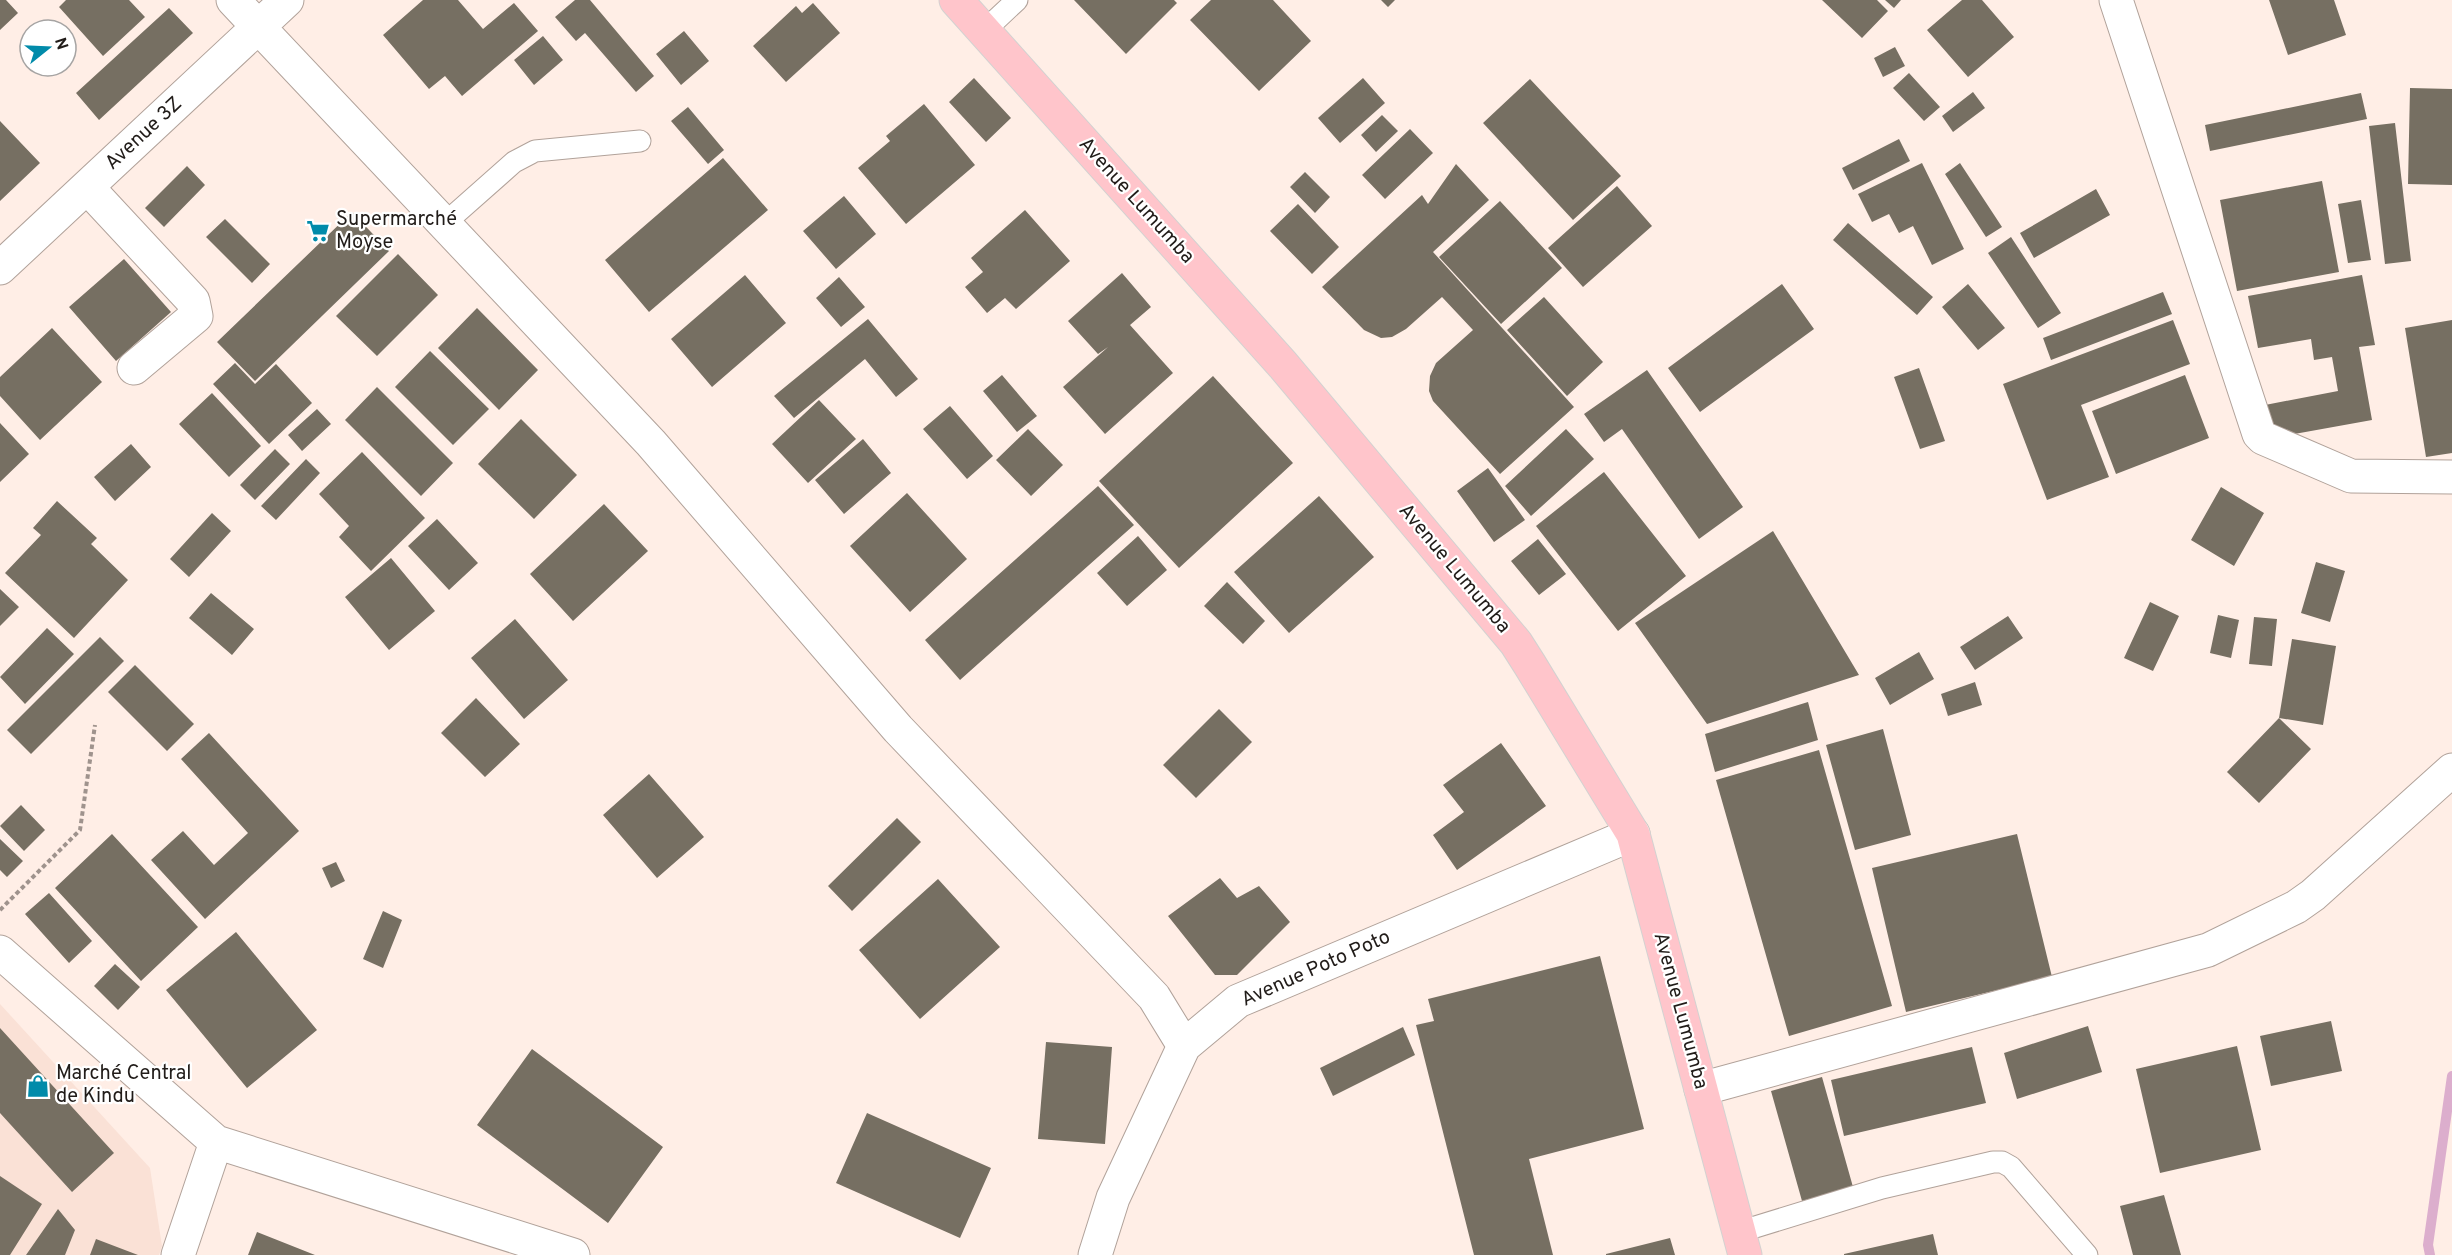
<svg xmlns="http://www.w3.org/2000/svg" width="2452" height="1255" font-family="Overpass,sans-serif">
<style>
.built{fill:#fae1d6}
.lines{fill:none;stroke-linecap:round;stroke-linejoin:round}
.stream{stroke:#dcaecd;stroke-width:10}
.building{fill:#766f62}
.lane-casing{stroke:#b1a29a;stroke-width:23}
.street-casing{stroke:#b1a29a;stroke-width:35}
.primary-casing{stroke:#d3d2d1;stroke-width:35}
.path{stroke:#9f938d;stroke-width:4;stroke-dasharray:4.5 3;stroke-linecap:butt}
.lane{stroke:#fff;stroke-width:21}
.street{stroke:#fff;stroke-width:33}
.primary{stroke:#ffc5cb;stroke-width:33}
.labels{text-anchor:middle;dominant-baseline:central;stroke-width:4.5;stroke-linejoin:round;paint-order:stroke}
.street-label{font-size:20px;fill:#211c19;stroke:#fff}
.poi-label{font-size:20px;fill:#211c19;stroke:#fff;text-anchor:start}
</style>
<rect width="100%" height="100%" fill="#ffeee6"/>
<path class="built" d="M 0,1004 L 150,1168 L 162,1246 L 159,1255 L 0,1255 Z"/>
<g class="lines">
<path class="stream" d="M 2430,1255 L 2428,1245 L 2452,1076"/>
</g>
<path class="building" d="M 0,0 L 6,0 L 18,13 L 0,30 Z
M 66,0 L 129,0 L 145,17 L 103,56 L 59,7 Z
M 423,0 L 458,0 L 483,29 L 514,3 L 538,31 L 462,96 L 445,76 L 429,89 L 383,35 Z
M 575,0 L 590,0 L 654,76 L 636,92 L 585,33 L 576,41 L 555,17 Z
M 1074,0 L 1174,0 L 1177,3 L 1126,54 Z
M 1211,0 L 1273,0 L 1311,41 L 1259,91 L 1190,20 Z
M 1381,0 L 1395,0 L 1388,7 Z
M 1822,0 L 1877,0 L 1888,11 L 1862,38 Z
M 1885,0 L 1901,0 L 1894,8 Z
M 1962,0 L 1982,0 L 2014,37 L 1968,77 L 1927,30 Z
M 2269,0 L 2334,0 L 2346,35 L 2288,55 Z
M 813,3 L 840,33 L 786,82 L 753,46 L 796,6 L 802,13 Z
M 169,8 L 193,33 L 99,120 L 76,93 Z
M 684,31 L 709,61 L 681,85 L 656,54 Z
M 543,36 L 563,60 L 534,85 L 514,60 Z
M 1895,47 L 1905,66 L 1883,77 L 1874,58 Z
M 1909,73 L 1940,107 L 1924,121 L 1893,88 Z
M 974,78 L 1011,118 L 986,142 L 949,102 Z
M 1363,78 L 1385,103 L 1340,143 L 1318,118 Z
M 1530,79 L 1621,176 L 1573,220 L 1483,123 Z
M 2410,88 L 2452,89 L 2452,185 L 2408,184 Z
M 1973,92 L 1985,108 L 1953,132 L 1942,116 Z
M 2361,93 L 2367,119 L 2210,151 L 2205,125 Z
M 924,104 L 975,165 L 906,224 L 858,168 L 890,141 L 886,136 Z
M 688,107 L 724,150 L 708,164 L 671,121 Z
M 1382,115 L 1398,131 L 1376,152 L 1361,135 Z
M 0,121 L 40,163 L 0,201 Z
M 2395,123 L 2411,261 L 2385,264 L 2369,126 Z
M 1410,129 L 1433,153 L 1385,199 L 1362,175 Z
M 1899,139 L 1910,161 L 1853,190 L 1842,168 Z
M 723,158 L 768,210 L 649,312 L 605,260 Z
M 1922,163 L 1964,249 L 1932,265 L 1913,226 L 1899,233 L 1889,214 L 1872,222 L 1858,194 Z
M 1960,163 L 2002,227 L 1986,237 L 1945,174 Z
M 1456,164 L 1489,200 L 1433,252 L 1574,407 L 1500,474 L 1433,401 L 1429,391 L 1430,376 L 1436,363 L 1473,330 L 1442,297 L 1406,329 L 1392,337 L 1381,338 L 1364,330 L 1322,287 L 1422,195 L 1428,204 Z
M 187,166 L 205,185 L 164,227 L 145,208 Z
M 1305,172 L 1330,197 L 1315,213 L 1290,187 Z
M 2322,181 L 2339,272 L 2237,291 L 2220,200 Z
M 1617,186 L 1652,226 L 1583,287 L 1548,248 Z
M 2096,189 L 2110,215 L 2034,258 L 2020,233 Z
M 844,196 L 876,234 L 836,269 L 803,231 Z
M 2361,200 L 2371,260 L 2348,263 L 2338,204 Z
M 1500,201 L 1562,268 L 1501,324 L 1439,257 Z
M 1298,204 L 1339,247 L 1312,274 L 1270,231 Z
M 1025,210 L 1070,261 L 1016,309 L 1005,298 L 987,313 L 965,287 L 983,272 L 971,258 Z
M 352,212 L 389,251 L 255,381 L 217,342 Z
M 225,219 L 270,264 L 252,283 L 206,237 Z
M 1848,223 L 1933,297 L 1917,315 L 1833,240 Z
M 2011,237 L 2061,313 L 2038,328 L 1988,253 Z
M 398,254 L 438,295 L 377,356 L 336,316 Z
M 124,259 L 171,312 L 116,361 L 69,307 Z
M 1122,273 L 1151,307 L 1130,325 L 1173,373 L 1105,434 L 1063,387 L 1108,347 L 1098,354 L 1068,321 Z
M 745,275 L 786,323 L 712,387 L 671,339 Z
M 2362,275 L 2375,345 L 2359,347 L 2372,420 L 2266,439 L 2260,406 L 2338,391 L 2332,357 L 2314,360 L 2311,339 L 2258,348 L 2248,296 Z
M 839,277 L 865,307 L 841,327 L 816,298 Z
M 1782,284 L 1814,329 L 1700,412 L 1668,368 Z
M 1968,284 L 2005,328 L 1978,350 L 1942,307 Z
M 2163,292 L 2172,314 L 2051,360 L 2043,338 Z
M 1544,297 L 1603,362 L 1567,396 L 1507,330 Z
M 477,308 L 538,370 L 499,410 L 438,348 Z
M 868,319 L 918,379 L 896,397 L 865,359 L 794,418 L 774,396 Z
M 2173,320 L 2190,364 L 2081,405 L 2109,477 L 2047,500 L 2003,384 Z
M 2452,320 L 2452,453 L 2426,457 L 2405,328 Z
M 52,328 L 102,382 L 40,440 L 0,396 L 0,377 Z
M 430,351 L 489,409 L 453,445 L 395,387 Z
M 235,363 L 255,384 L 276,364 L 312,403 L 269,444 L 213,384 Z
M 1919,368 L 1945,441 L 1920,449 L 1894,377 Z
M 1647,370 L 1743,507 L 1699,539 L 1622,429 L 1604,442 L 1584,414 Z
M 1002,375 L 1037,416 L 1017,432 L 983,391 Z
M 2185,375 L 2209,438 L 2116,474 L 2092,411 Z
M 1213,376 L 1293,463 L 1179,568 L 1099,481 Z
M 377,387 L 453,463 L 421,496 L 345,420 Z
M 212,393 L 261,446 L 229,477 L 179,424 Z
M 819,400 L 856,439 L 808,483 L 772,444 Z
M 950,406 L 993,456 L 967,479 L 923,429 Z
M 317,409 L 331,424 L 302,451 L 288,435 Z
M 521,419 L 577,475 L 534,519 L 478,464 Z
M 0,423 L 29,454 L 0,482 Z
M 1028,429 L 1063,465 L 1031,496 L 996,460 Z
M 1566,429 L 1594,459 L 1531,516 L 1505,486 Z
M 863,439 L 891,473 L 844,514 L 815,480 Z
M 131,444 L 151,467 L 115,501 L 94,477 Z
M 275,449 L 290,464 L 255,500 L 240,485 Z
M 362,452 L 425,518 L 371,571 L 339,537 L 349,526 L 319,494 Z
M 306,459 L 320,473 L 276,520 L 261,506 Z
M 1488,468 L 1525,520 L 1494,542 L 1457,491 Z
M 1604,472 L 1686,576 L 1618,631 L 1536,526 Z
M 1098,486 L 1134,525 L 960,680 L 925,640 Z
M 2221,487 L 2264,513 L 2234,566 L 2191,540 Z
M 907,493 L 967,559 L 910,612 L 850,546 Z
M 1319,496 L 1374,557 L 1289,633 L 1234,572 Z
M 57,501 L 97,538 L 91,544 L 128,580 L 74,638 L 5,573 L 41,535 L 33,528 Z
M 604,504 L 648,551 L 573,621 L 530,574 Z
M 212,513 L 231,531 L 189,577 L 170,559 Z
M 437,519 L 478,563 L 449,590 L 408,546 Z
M 1773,531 L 1859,675 L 1707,724 L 1635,623 Z
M 1138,536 L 1167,570 L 1127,606 L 1097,573 Z
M 1538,539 L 1566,574 L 1539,595 L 1511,561 Z
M 391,558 L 435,611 L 389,650 L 345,597 Z
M 2316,562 L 2345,571 L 2330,622 L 2301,613 Z
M 1227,582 L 1265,621 L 1243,644 L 1204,606 Z
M 0,589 L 19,607 L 0,626 Z
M 211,593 L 254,629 L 232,655 L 189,618 Z
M 2150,602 L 2179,616 L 2153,671 L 2124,658 Z
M 2218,615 L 2239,620 L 2231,658 L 2210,653 Z
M 2008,616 L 2023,638 L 1975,670 L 1960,647 Z
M 2254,617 L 2277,619 L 2272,666 L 2249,664 Z
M 515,619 L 568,680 L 524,719 L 471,658 Z
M 47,628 L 74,654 L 25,704 L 0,677 Z
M 100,637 L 124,661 L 31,754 L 7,730 Z
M 2292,639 L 2336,646 L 2323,725 L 2279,718 Z
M 1919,652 L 1934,679 L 1890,705 L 1875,678 Z
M 135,665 L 194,724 L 167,751 L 108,692 Z
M 1975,682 L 1982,705 L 1948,716 L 1941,694 Z
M 476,698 L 520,744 L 485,777 L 441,733 Z
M 1808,702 L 1818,740 L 1715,772 L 1705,734 Z
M 1219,709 L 1252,742 L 1196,798 L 1163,765 Z
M 2279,718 L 2311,749 L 2259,803 L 2227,772 Z
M 1883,729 L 1911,835 L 1855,850 L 1826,745 Z
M 209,733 L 299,831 L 205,919 L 151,860 L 183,831 L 214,865 L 248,833 L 181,759 Z
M 1501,743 L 1546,806 L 1457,870 L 1433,835 L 1464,812 L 1443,785 Z
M 1819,750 L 1892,1006 L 1789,1036 L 1716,780 Z
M 649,774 L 704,837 L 657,878 L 603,815 Z
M 21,805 L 45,830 L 24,851 L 0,826 Z
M 897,818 L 921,842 L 852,911 L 828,886 Z
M 112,834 L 198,927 L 141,981 L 55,888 Z
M 2017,834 L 2052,977 L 1906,1012 L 1872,868 Z
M 0,839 L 23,861 L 7,877 L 0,870 Z
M 336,862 L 345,881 L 331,888 L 322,868 Z
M 1220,878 L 1237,898 L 1259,886 L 1290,922 L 1237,975 L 1215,975 L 1168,916 Z
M 938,879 L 1000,947 L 920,1019 L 859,950 Z
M 49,893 L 92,941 L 69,963 L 25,914 Z
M 383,911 L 402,920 L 383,968 L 363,959 Z
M 236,932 L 317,1030 L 247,1088 L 166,990 Z
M 1600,956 L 1644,1129 L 1529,1159 L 1553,1255 L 1474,1255 L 1416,1025 L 1434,1021 L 1428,999 Z
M 115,964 L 140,987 L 118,1010 L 94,986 Z
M 2331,1021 L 2342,1071 L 2271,1086 L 2260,1036 Z
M 2088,1026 L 2102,1072 L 2017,1099 L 2004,1053 Z
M 1403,1027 L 1415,1055 L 1333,1096 L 1320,1068 Z
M 0,1028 L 114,1153 L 72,1192 L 0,1113 Z
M 1046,1042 L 1112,1047 L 1105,1144 L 1038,1139 Z
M 2237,1046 L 2261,1150 L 2160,1173 L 2136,1069 Z
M 1972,1047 L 1986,1103 L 1844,1136 L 1831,1080 Z
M 532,1049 L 663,1147 L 608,1223 L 477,1125 Z
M 1822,1077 L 1853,1187 L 1802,1201 L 1771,1091 Z
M 867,1113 L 991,1168 L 960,1238 L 836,1183 Z
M 0,1176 L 42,1204 L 10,1255 L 0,1255 Z
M 2164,1195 L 2181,1255 L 2133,1255 L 2120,1206 Z
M 58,1209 L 75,1230 L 65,1255 L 26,1255 Z
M 257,1232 L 315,1255 L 248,1255 Z
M 1933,1234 L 1938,1255 L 1844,1255 L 1844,1254 Z
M 1670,1238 L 1675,1255 L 1606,1255 L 1606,1254 Z
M 96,1239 L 138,1255 L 90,1255 Z"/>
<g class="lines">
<g class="lane-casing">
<path id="lane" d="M 984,31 L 1017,0
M 444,224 L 514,162 L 535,151 L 640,141
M 1739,1232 L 1882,1188 L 1993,1162 L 2002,1162 L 2011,1167 L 2087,1255"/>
</g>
<g class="street-casing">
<path id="street" d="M 233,0 L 651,443 L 898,729 L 1154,997 L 1184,1046
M 2116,0 L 2259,434 L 2263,438 L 2351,476 L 2452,477
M 87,187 L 193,301 L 196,316 L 134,368
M 0,268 L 287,0
M 0,952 L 216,1142 L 573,1255
M 1701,1089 L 2208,950 L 2296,907 L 2313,895 L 2452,770
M 178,1255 L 216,1142
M 1095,1255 L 1113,1198 L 1184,1046 L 1238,1001 L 1633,834"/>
</g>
<g class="primary-casing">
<path id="primary" d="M 956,0 L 1283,365 L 1516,643 L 1530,665 L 1633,834 L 1745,1255"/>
</g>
<path class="path" d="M 0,910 L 80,830 L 95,725"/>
<use href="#lane" class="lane"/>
<use href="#street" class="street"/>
<use href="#primary" class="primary"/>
</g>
<defs>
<g id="supermarket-bare" transform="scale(1.8)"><path d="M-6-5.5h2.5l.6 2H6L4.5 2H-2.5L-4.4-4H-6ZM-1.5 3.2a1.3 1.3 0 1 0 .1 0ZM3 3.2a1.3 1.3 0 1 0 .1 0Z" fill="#018baa" stroke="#fff" stroke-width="2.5" paint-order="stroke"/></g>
<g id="shop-bare" transform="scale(1.8)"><path d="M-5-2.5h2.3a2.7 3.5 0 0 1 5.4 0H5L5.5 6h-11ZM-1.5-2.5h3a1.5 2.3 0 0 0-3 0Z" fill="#018baa" stroke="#fff" stroke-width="2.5" paint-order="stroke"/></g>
</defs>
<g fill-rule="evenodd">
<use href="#supermarket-bare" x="318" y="231"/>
<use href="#shop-bare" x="38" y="1086"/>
</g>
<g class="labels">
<g class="street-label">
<text transform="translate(144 134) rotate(-43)">Avenue 3Z</text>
<text transform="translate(1136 201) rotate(48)">Avenue Lumumba</text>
<text transform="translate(1454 569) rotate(50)">Avenue Lumumba</text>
<text transform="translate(1316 969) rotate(-24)">Avenue Poto Poto</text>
<text transform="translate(1680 1011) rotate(75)">Avenue Lumumba</text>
</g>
<g class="poi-label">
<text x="336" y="220">Supermarché<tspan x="336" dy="23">Moyse</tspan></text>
<text x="56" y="1074">Marché Central<tspan x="56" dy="23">de Kindu</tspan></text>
</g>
</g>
<g transform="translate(48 48) rotate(72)"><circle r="28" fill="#ffffff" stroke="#a6a4a3" stroke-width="1.5"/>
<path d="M0-4.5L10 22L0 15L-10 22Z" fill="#018baa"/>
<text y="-9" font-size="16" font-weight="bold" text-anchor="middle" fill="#211c19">N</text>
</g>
</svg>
